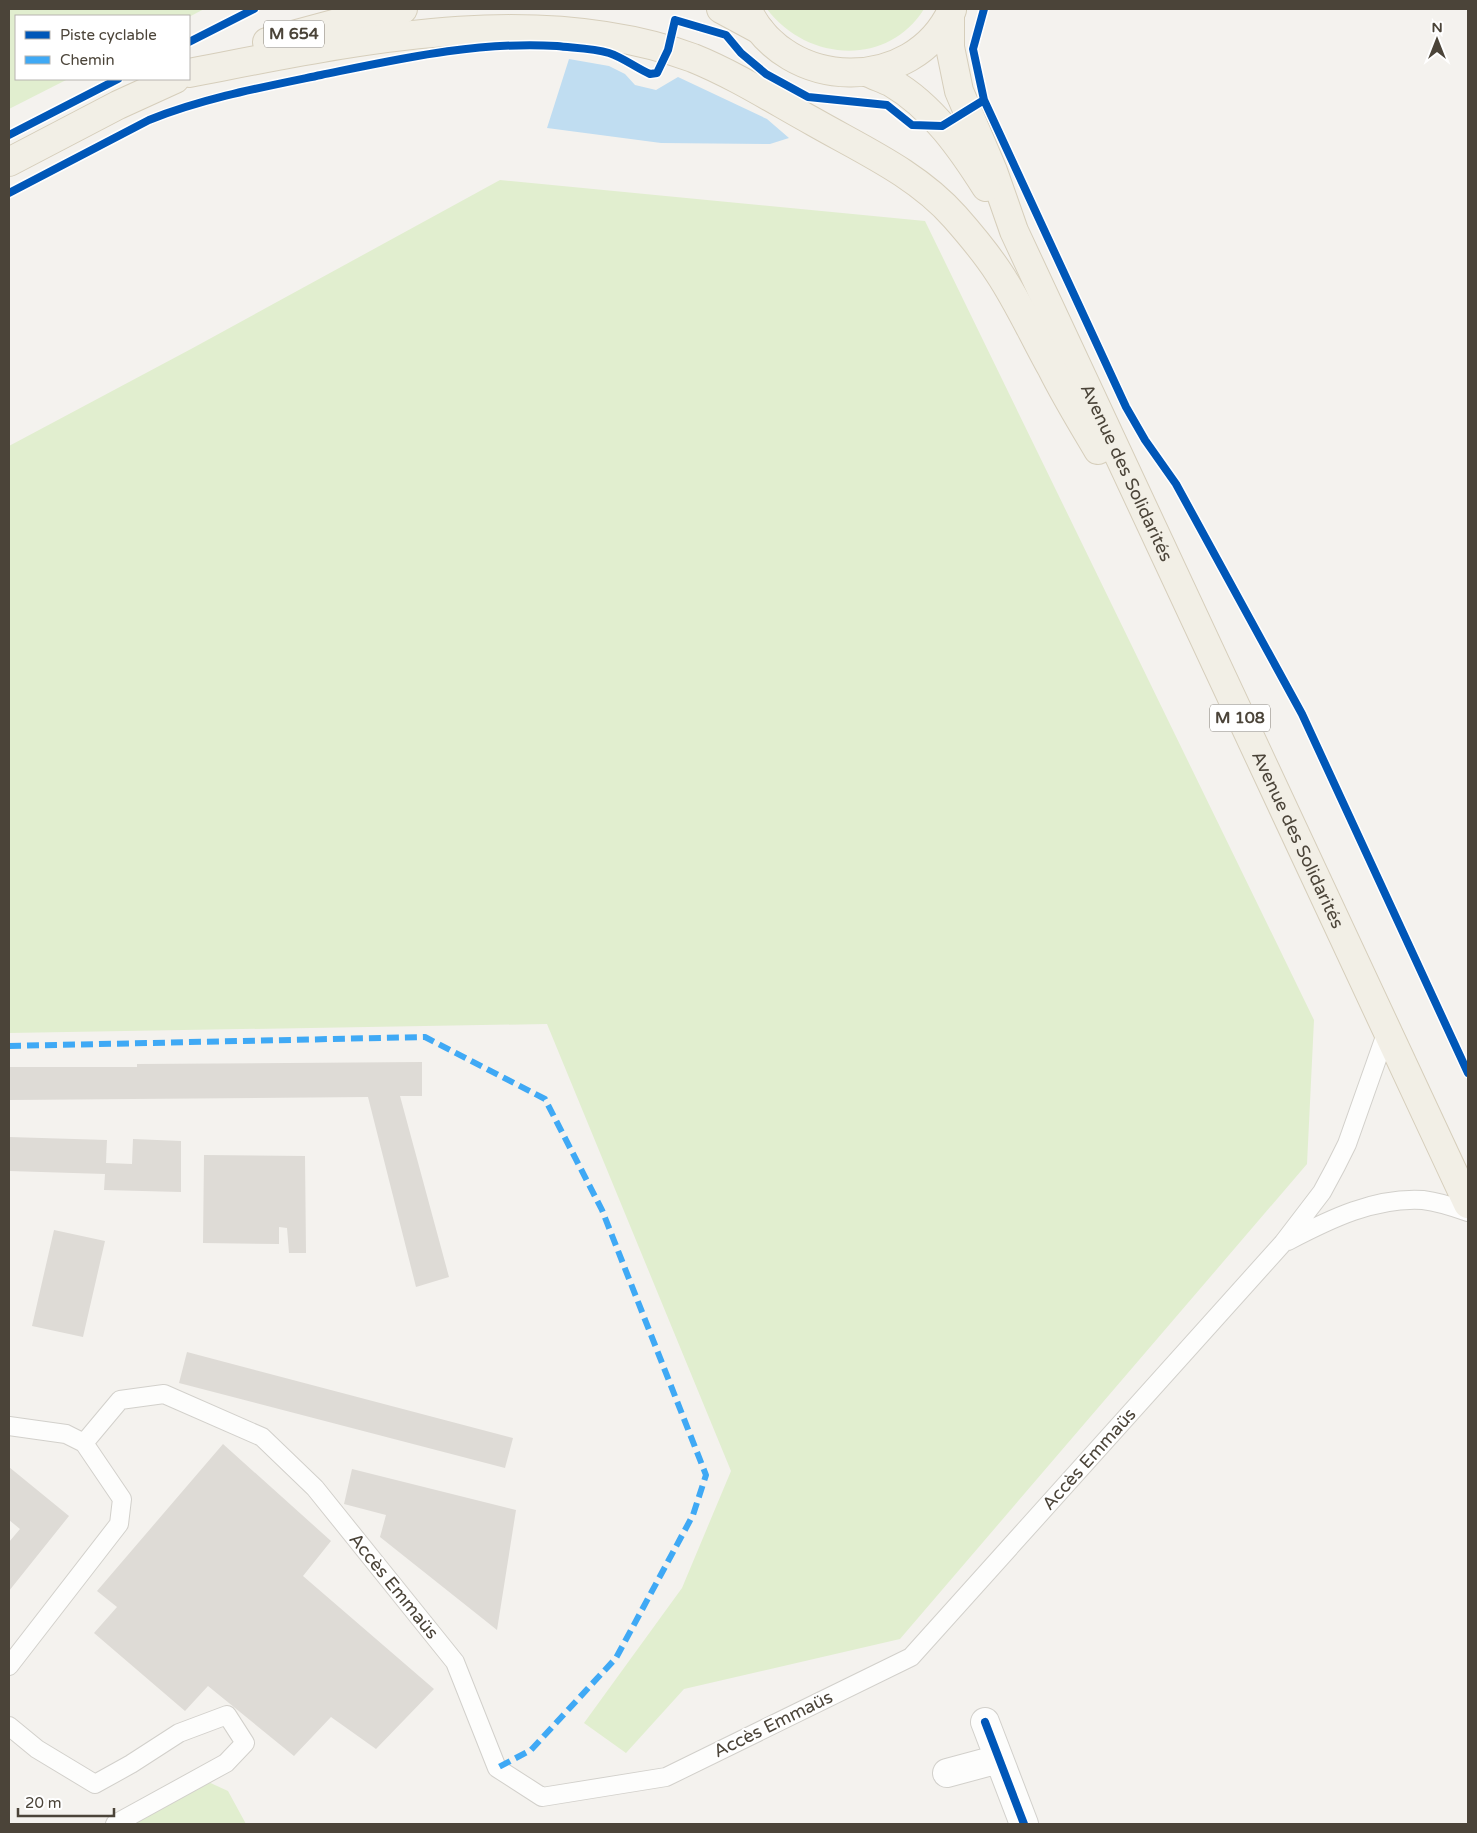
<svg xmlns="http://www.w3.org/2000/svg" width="1477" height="1833" font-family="'Varela Round',sans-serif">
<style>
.green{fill:#e1eecf}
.water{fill:#c0ddf1}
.building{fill:#dedbd6}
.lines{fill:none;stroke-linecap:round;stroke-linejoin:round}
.lane-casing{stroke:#d2d0cb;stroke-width:20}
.street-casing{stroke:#d2d0cb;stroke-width:30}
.primary-casing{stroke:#d6cebb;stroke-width:30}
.lane{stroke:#fdfdfc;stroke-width:18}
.street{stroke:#fdfdfc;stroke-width:28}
.primary{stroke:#f2efe6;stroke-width:28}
.quiet{stroke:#3fa9f5;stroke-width:6;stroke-dasharray:12 6;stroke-linecap:butt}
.cycleway-casing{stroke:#fff;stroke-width:11}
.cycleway{stroke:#0057b8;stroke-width:8}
.labels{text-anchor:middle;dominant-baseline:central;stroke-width:4.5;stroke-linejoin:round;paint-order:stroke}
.shield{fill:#fff;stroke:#817c74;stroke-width:1}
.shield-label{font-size:16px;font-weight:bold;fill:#4b4439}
.street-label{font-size:18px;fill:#4b4439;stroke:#fff}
</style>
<rect width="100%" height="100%" fill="#f4f2ee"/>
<path class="green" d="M 9,9 L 204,9 L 189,17 L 16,16 L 16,79 L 68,79 L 9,109 Z
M 767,9 L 924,9 C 887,68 806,61 767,9 Z
M 500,180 L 925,221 L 1314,1020 L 1307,1164 L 900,1639 L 684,1689 L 626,1753 L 584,1723 L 682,1588 L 731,1471 L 547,1024 L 9,1033 L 9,446 L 191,349 Z
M 204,1780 L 228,1791 L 246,1824 L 131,1824 Z"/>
<path class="water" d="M 569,59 L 609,66 L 625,74 L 635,85 L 656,90 L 678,77 L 767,119 L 789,138 L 770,144 L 661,143 L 547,128 Z"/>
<path class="building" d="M 422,1062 L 422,1096 L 400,1096 L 449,1277 L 416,1287 L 368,1097 L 9,1100 L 9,1067 L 137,1067 L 137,1064 Z
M 9,1137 L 107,1140 L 106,1163 L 132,1164 L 133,1139 L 181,1141 L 181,1192 L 104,1190 L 105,1174 L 9,1171 Z
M 204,1155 L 305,1156 L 306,1253 L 289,1253 L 287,1228 L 279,1227 L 279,1244 L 203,1243 Z
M 54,1230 L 105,1241 L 83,1337 L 32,1326 Z
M 187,1352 L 513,1438 L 505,1468 L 179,1383 Z
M 223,1444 L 331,1541 L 303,1576 L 434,1689 L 376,1749 L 331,1717 L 294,1756 L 208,1686 L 185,1711 L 94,1633 L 117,1607 L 97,1591 Z
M 9,1467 L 69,1516 L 9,1591 L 9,1542 L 20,1529 L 9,1520 Z
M 352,1469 L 516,1510 L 497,1630 L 380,1537 L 386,1515 L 344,1504 Z"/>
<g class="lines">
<g class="lane-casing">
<path id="lane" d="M 1288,1241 C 1330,1219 1375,1197 1423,1200 C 1439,1202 1454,1207 1468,1212
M 9,1426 L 66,1434 L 84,1443
M 9,1666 L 119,1524 L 122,1499 L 84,1443 L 120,1400 L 164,1394 L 262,1437 L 315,1488 L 455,1662 L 497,1768 L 542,1797 L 666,1777 L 911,1657 L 1283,1243 L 1322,1192 L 1336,1166 L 1347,1144 L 1387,1031
M 9,1726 L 37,1749 L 95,1784 L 131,1764 L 179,1733 L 227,1715 L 245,1743 L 226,1763 L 115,1824"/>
</g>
<g class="street-casing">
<path id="street" d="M 985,1722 L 1024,1824
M 947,1773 L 999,1759"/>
</g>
<g class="primary-casing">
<g id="primary">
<path d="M 721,9 L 760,30"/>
<path d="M 747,9 C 786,92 913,95 952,10"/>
<path id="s1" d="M 950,15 L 950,47 L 959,91 L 993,171 L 1014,231 L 1468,1204"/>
<path d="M 267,42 L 341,22 L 403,9"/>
<path d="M 867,72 C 875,76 884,79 892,83 C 932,106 962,149 986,187"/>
<path d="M 189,73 C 351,42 533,0 693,58 C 735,75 774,100 814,122 C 863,150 917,174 955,217 C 970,234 986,253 999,273 C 1019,303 1034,337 1052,369 C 1066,397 1082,423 1098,450"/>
<path d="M 9,162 L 118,105 L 175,79"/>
</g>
</g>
<use href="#lane" class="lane"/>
<use href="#street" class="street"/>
<use href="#primary" class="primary"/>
<path class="quiet" d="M 9,1046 L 425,1037 L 545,1099 L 602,1210 L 706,1475 L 693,1515 L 616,1658 L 531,1750 L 497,1768"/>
<g class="cycleway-casing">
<path id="cycleway" d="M 189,42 L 254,9
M 984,100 L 1126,407 L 1145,440 L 1176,484 L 1302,714 L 1468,1073
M 9,135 L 118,79
M 9,193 L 149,120 C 204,98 263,87 321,75 C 399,59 477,41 557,46 C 574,48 593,48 609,53 C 624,58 636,68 650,74 L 657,73 L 668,50 L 675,20 L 726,35 L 741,53 L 766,74 L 808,97 L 887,105 L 912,125 L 942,126 L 984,100 L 973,49 L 984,9
M 985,1722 L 1024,1824"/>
</g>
<use href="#cycleway" class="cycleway"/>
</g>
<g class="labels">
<g class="shield">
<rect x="264" y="20.5" width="60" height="27" rx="4"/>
<rect x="1210" y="704.5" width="60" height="27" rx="4"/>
</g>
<g class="shield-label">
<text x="294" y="34">M 654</text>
<text x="1240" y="718">M 108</text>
</g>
<g class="street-label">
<text stroke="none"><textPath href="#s1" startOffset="494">Avenue des Solidarités</textPath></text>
<text stroke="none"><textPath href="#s1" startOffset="899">Avenue des Solidarités</textPath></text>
<text transform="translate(1089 1459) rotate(-48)">Accès Emmaüs</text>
<text transform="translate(394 1586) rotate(51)">Accès Emmaüs</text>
<text transform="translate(773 1724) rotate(-26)">Accès Emmaüs</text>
</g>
</g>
<rect width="1477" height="1833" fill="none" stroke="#4b4439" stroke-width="20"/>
<rect x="15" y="15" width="175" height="65" fill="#ffffff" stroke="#b7b4b0"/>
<rect x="25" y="31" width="25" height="8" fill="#0057b8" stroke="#b7b4b0"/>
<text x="60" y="40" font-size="15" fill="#4b4439">Piste cyclable</text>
<rect x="25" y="56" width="25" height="8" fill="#3fa9f5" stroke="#b7b4b0"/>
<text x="60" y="65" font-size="15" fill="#4b4439">Chemin</text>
<g transform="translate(1437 40)" stroke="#ffffff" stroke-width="4" paint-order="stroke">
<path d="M0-4L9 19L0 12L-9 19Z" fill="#4b4439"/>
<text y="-8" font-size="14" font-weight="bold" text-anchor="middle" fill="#4b4439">N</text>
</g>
<path d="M18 1808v8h96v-8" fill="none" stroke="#4b4439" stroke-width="2.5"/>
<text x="25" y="1808" font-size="15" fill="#4b4439" stroke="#ffffff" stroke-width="4" paint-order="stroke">20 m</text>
</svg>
